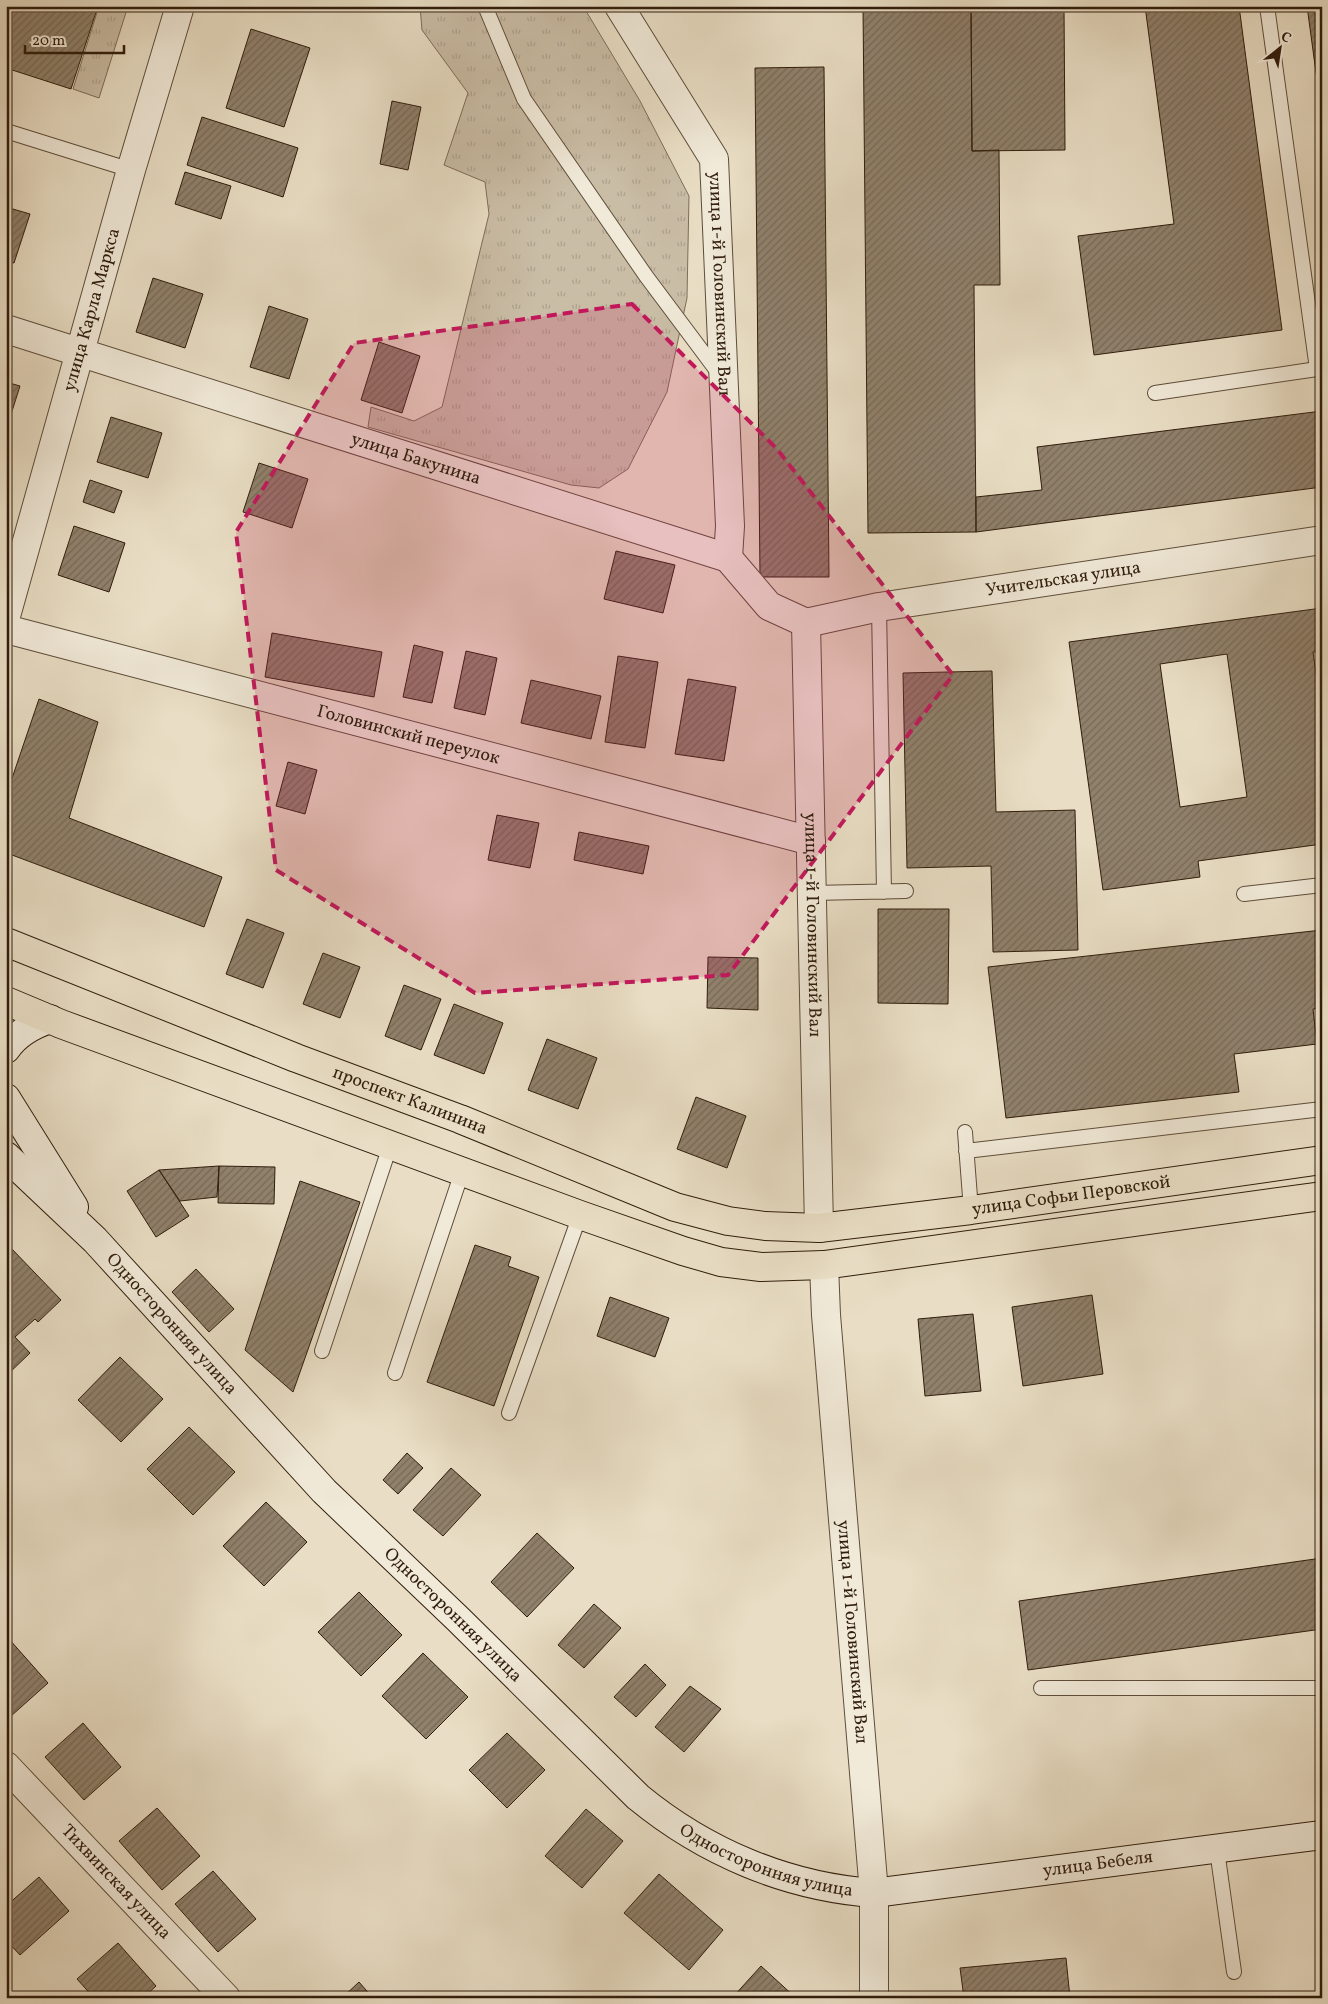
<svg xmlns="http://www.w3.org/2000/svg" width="1328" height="2004" font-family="Vollkorn,serif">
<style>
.grass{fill:url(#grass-tufts);stroke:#7d6d59}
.building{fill:url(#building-hatch);stroke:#301d0c;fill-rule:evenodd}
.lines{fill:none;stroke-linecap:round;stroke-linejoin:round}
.lane-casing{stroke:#5e4d3a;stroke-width:16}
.street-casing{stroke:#5e4d3a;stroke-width:30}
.secondary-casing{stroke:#301d0c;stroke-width:30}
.primary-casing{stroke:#301d0c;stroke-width:30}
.lane{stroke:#f1ead9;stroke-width:14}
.street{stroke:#f1ead9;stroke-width:28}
.secondary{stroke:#f1ead9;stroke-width:28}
.primary{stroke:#e9dec5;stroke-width:28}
.marked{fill:#c2185b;fill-opacity:0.2;stroke:#c2185b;stroke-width:4;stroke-dasharray:10 6;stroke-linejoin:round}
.labels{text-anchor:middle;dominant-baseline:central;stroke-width:5;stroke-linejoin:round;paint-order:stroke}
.street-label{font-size:18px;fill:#301d0c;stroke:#f1ead9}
</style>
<defs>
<pattern id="grass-tufts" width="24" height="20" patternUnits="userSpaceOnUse" patternTransform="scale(1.25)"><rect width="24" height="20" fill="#cabda6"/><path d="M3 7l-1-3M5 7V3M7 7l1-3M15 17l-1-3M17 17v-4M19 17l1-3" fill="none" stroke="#aea28e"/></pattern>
<pattern id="building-hatch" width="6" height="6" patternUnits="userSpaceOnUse" patternTransform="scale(1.25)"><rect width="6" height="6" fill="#90816c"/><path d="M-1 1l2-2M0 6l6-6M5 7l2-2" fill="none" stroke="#766957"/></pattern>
</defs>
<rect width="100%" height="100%" fill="#e9dec5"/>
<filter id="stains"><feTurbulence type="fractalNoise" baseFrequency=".004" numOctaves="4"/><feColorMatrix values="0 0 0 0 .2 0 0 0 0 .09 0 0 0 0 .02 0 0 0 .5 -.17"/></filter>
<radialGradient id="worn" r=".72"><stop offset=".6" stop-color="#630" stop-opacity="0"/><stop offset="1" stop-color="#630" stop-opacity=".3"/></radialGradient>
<path class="grass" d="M 99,6 L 128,6 L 99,98 L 73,89 Z
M 420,6 L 583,6 L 640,101 L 689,196 L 687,298 L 667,392 L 628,469 L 599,488 L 571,485 L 368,427 L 371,407 L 414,421 L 442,407 L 489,214 L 485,182 L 444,165 L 468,93 L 422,30 Z"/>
<path class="building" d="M 6,6 L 98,6 L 71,89 L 6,68 Z
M 863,6 L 971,6 L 972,151 L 999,150 L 1000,285 L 974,285 L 976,532 L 868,533 Z
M 971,6 L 1064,6 L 1065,150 L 972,151 Z
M 1145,6 L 1239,6 L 1282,330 L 1094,355 L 1078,236 L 1174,224 Z
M 1307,6 L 1322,6 L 1322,117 Z
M 251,29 L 310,48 L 284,127 L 226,108 Z
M 824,67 L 829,577 L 760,577 L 755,68 Z
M 392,101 L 421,107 L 408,170 L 380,164 Z
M 202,117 L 298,148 L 283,197 L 187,165 Z
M 185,172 L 231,186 L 221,219 L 175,204 Z
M 6,207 L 30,214 L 14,263 L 6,261 Z
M 153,278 L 203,294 L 185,348 L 136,332 Z
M 269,306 L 308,319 L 289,379 L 250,367 Z
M 379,342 L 420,356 L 402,413 L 361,400 Z
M 6,382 L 20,386 L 6,430 Z
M 1322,411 L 1322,487 L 976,532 L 976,497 L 1042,490 L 1037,447 Z
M 111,417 L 162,433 L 148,478 L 97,462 Z
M 259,463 L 308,479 L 292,528 L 243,512 Z
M 90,480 L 122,491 L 114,513 L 83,502 Z
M 74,526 L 125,543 L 109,592 L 58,575 Z
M 616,551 L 675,565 L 663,613 L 604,599 Z
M 1322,608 L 1322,651 L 1313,652 L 1322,716 L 1322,844 L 1198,861 L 1200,877 L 1103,890 L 1069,642 ZM 1227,654 L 1247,797 L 1180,807 L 1160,664 Z
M 272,633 L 382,652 L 374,697 L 265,677 Z
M 414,645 L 443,652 L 432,703 L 403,697 Z
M 466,651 L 497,658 L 485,715 L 454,708 Z
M 618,656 L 658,662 L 645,748 L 605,742 Z
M 992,671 L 996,812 L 1075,810 L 1078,950 L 993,952 L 991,866 L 907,868 L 903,673 Z
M 688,679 L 736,687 L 724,761 L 675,754 Z
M 531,680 L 601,696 L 591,739 L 521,723 Z
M 39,699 L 98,722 L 69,818 L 222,877 L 204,927 L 12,855 L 6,843 L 6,796 Z
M 288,762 L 317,770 L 305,814 L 276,806 Z
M 497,815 L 539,823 L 530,868 L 488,860 Z
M 579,832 L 649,846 L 643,874 L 574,860 Z
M 878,909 L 949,909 L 948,1004 L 878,1003 Z
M 247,919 L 284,933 L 263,988 L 226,974 Z
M 1322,930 L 1322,1008 L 1313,1009 L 1317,1044 L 1234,1054 L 1239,1092 L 1006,1118 L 988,967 Z
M 323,953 L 360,967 L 340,1018 L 303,1004 Z
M 708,957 L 758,958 L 758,1010 L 707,1008 Z
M 404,985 L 441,999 L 421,1050 L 385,1036 Z
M 454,1004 L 503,1023 L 484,1074 L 434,1055 Z
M 547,1039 L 597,1058 L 578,1109 L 528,1090 Z
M 696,1097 L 746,1116 L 727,1168 L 677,1149 Z
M 219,1166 L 217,1197 L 180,1201 L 159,1170 Z
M 219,1166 L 275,1167 L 274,1204 L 218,1203 Z
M 159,1170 L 189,1216 L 156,1237 L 127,1191 Z
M 300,1181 L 360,1202 L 293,1392 L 245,1350 Z
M 475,1245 L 511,1257 L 508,1266 L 539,1277 L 494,1406 L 427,1382 Z
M 10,1247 L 61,1300 L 38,1322 L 35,1319 L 15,1337 L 30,1353 L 6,1376 L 6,1251 Z
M 196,1269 L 234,1309 L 209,1332 L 172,1292 Z
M 1092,1295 L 1103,1374 L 1023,1386 L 1012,1307 Z
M 610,1297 L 669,1318 L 655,1357 L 597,1336 Z
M 973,1314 L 981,1391 L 925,1396 L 918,1319 Z
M 120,1357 L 163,1399 L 121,1442 L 78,1400 Z
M 189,1427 L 235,1472 L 193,1515 L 147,1469 Z
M 407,1453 L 423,1468 L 398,1494 L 383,1480 Z
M 451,1468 L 481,1495 L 443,1536 L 413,1510 Z
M 266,1502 L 307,1542 L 264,1586 L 223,1546 Z
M 537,1533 L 574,1568 L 527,1617 L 491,1582 Z
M 1322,1558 L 1322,1629 L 1028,1670 L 1019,1601 Z
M 359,1592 L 402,1635 L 361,1676 L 318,1632 Z
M 594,1604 L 621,1628 L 584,1668 L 558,1645 Z
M 9,1639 L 48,1683 L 11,1716 L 6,1711 L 6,1641 Z
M 423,1653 L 468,1697 L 426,1739 L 382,1696 Z
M 645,1664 L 666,1685 L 636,1717 L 614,1697 Z
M 690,1686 L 721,1709 L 684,1752 L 655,1727 Z
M 83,1723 L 121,1767 L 84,1800 L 45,1757 Z
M 507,1733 L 545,1770 L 507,1808 L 469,1770 Z
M 157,1808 L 200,1856 L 162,1890 L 119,1841 Z
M 586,1809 L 623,1841 L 582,1888 L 545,1856 Z
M 213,1871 L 256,1919 L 218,1952 L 175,1904 Z
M 659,1874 L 723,1930 L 689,1970 L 624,1913 Z
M 39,1877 L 69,1911 L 20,1955 L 6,1940 L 6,1906 Z
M 118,1943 L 156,1986 L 143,1998 L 94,1998 L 77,1979 Z
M 1066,1958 L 1070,1998 L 964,1998 L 960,1968 Z
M 761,1966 L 796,1998 L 732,1998 Z
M 359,1982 L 373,1998 L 342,1998 Z"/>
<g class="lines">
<g class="lane-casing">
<path id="lane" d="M 485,6 L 524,99 L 646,276 L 720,375
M 6,131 L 131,170
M 1155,393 L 1317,369 L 1267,6
M 879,607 L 884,892
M 812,893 L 906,891
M 1244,894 L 1322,885
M 965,1132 L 971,1210
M 966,1151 L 1322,1109
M 322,1351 L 390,1146
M 395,1373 L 462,1172
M 509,1413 L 580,1215
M 1041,1688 L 1322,1688
M 1217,1850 L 1234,1972"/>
</g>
<g class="street-casing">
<g id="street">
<path id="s1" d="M 619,6 L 714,159 L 730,526 L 728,558"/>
<path id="s2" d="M 6,329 L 728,558 L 769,606 L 806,623"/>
<path id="s3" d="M 6,616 L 131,170 L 180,6"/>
<path id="s4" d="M 806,623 L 819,1228"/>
<path id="s5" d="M 806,623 L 879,607 L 1322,540"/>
<path id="s6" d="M 6,629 L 811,841"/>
<path id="s7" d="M 824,1265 L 826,1315 L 874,1893 L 874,1998"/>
<path id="s8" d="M 6,1766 L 226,1998"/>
</g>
</g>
<g class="secondary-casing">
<g id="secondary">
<path d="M 6,1049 C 17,1033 32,1025 50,1019"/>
<path d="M 6,1098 L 74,1207"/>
<path id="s9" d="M 6,1156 L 95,1240 L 324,1491 L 458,1619 L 638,1797 C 705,1852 787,1887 874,1893 L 1322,1835"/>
</g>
</g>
<g class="primary-casing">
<g id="primary">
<path id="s10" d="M 6,942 L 296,1058 L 460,1119 L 675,1207 L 728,1221 L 765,1226 L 819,1228 L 971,1210 L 1322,1160"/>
<path d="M 6,1001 L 61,1024 L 580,1215 L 683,1251 L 721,1262 L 761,1267 L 824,1265 L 1322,1196"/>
</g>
</g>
<use href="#lane" class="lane"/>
<use href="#street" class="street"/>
<use href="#secondary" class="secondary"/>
<use href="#primary" class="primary"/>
</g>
<path class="marked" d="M 632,304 L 777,449 L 953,675 L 728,975 L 475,993 L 276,870 L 236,532 L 354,343 Z"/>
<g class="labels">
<g class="street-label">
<text stroke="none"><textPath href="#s1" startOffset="305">улица 1-й Головинский Вал</textPath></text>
<text stroke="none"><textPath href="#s3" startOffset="318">улица Карла Маркса</textPath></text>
<text stroke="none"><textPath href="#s2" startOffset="430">улица Бакунина</textPath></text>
<text stroke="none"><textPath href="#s5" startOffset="261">Учительская улица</textPath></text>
<text stroke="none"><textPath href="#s6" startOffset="416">Головинский переулок</textPath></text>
<text stroke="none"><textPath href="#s4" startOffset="302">улица 1-й Головинский Вал</textPath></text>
<text stroke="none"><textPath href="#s10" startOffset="434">проспект Калинина</textPath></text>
<text stroke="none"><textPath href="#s10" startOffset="1120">улица Софьи Перовской</textPath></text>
<text stroke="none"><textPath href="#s9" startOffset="236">Односторонняя улица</textPath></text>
<text stroke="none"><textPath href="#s9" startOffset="641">Односторонняя улица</textPath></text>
<text stroke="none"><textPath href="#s7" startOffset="368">улица 1-й Головинский Вал</textPath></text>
<text stroke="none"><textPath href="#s9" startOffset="1046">Односторонняя улица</textPath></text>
<text stroke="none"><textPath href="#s9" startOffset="1385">улица Бебеля</textPath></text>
<text stroke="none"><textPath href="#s8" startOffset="160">Тихвинская улица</textPath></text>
</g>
</g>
<rect width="1328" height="2004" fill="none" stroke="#e9dec5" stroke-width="25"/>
<rect x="8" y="8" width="1313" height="1989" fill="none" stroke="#301d0c" stroke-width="2.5"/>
<rect x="12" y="12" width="1303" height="1979" fill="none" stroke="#301d0c"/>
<g transform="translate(1280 48) rotate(30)" stroke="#f1ead9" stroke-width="4" paint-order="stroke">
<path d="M0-4L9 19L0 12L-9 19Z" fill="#301d0c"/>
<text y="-8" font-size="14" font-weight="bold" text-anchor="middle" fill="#301d0c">С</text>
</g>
<path d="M25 45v8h99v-8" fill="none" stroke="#301d0c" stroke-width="2.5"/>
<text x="32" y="45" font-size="15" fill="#301d0c" stroke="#f1ead9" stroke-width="4" paint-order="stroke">20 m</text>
<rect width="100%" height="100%" filter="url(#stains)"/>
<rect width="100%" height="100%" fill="url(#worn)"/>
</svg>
